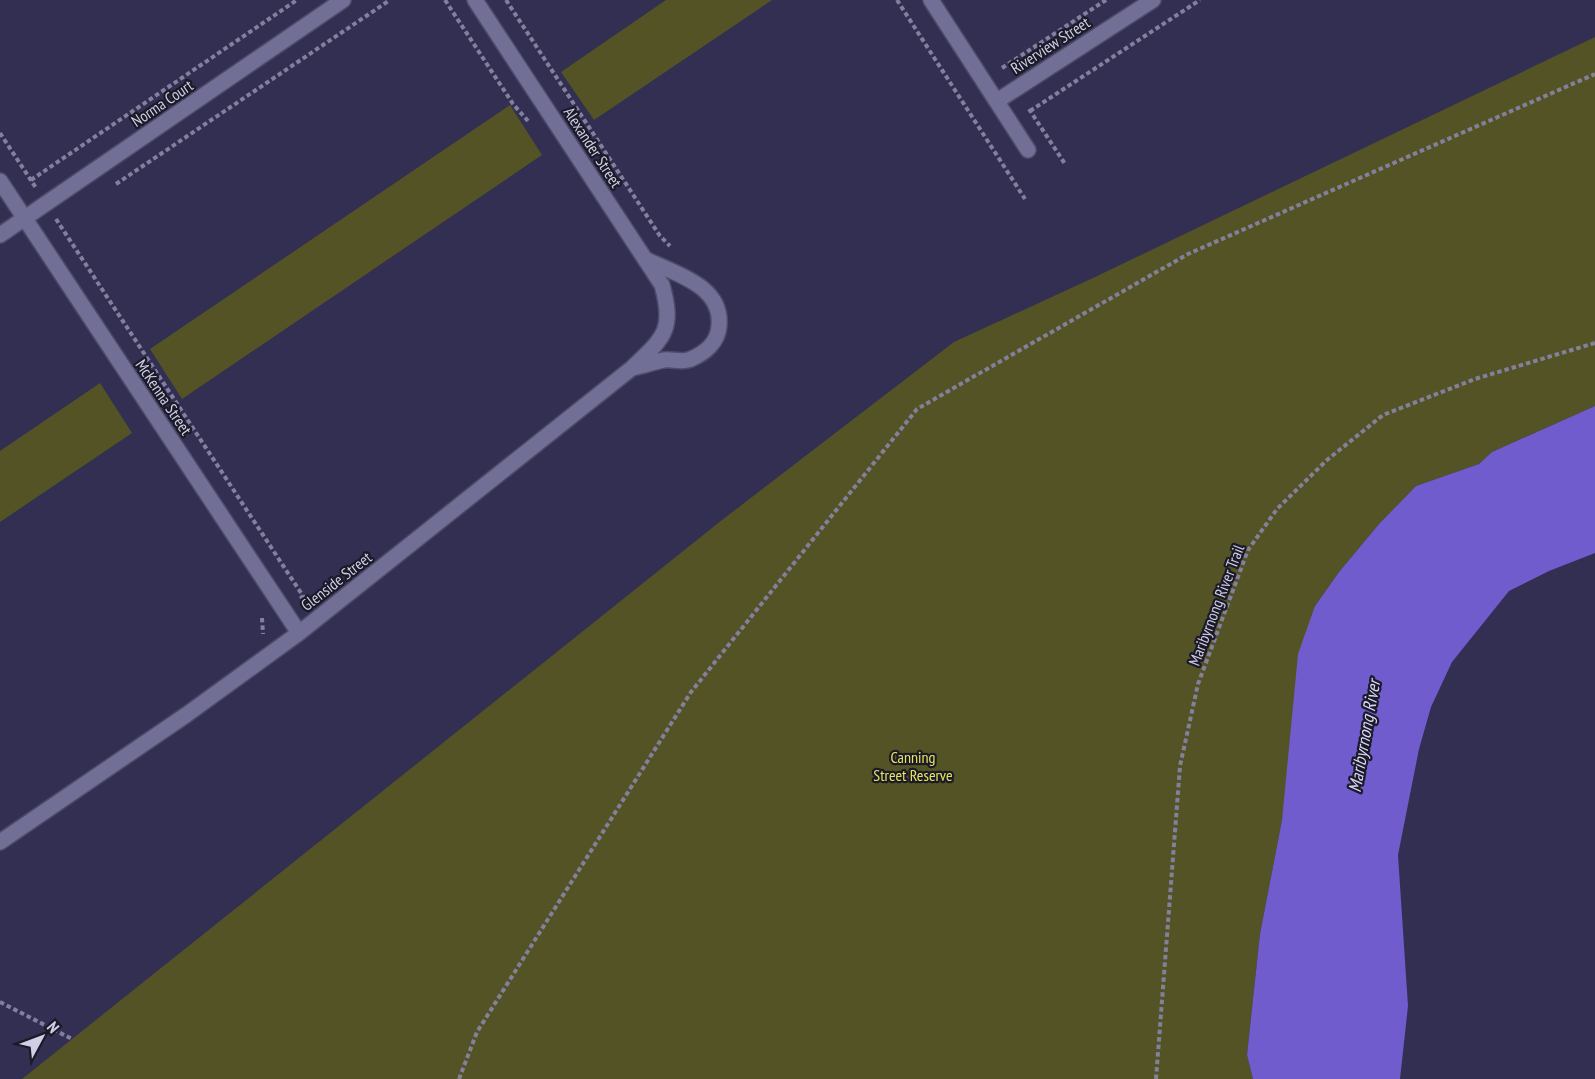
<svg xmlns="http://www.w3.org/2000/svg" width="1595" height="1079" font-family="'PT Sans Narrow',sans-serif">
<style>
.green{fill:#545325}
.water{fill:#705ccc}
.lines{fill:none;stroke-linecap:round;stroke-linejoin:round}
.minor-casing{stroke:#4e4a67;stroke-width:18}
.path{stroke:#83809d;stroke-width:4;stroke-dasharray:4.5 3;stroke-linecap:butt}
.minor{stroke:#726f96;stroke-width:15}
.labels{text-anchor:middle;dominant-baseline:central;stroke-width:4.5;stroke-linejoin:round;paint-order:stroke}
.street-label{font-size:16px;fill:#d0cfe5;stroke:#1b1a29}
.park-label{font-size:16px;fill:#e8e55a;stroke:#1b1a29}
.water-label{font-size:18px;font-style:italic;fill:#d9d8f4;stroke:#1b1a29}
</style>
<rect width="100%" height="100%" fill="#332f52"/>
<path class="green" d="M 666,0 L 772,0 L 594,120 L 561,72 Z
M 1595,37 L 1595,406 L 1492,452 L 1479,464 L 1416,486 L 1379,524 L 1339,572 L 1315,606 L 1282,820 L 1260,934 L 1247,1055 L 1253,1079 L 22,1079 L 722,520 L 954,342 L 1093,278 Z
M 510,105 L 542,155 L 182,399 L 150,349 Z
M 100,383 L 132,433 L 0,522 L 0,451 Z"/>
<path class="water" d="M 1595,406 L 1595,553 L 1549,571 L 1509,591 L 1452,662 L 1431,707 L 1419,749 L 1398,855 L 1408,1006 L 1400,1079 L 1253,1079 L 1247,1055 L 1260,934 L 1282,820 L 1298,654 L 1315,606 L 1339,572 L 1379,524 L 1416,486 L 1479,464 L 1492,452 Z"/>
<g class="lines">
<g class="minor-casing">
<path id="minor" d="M 931,0 L 1028,150
M 997,101 L 1153,0
M 0,181 L 299,633
M 0,235 L 343,0
M 632,368 C 643,366 653,362 664,360 C 673,359 683,363 691,359 C 705,353 718,342 719,326 C 723,286 676,274 647,260
M 0,842 L 186,715 L 299,633 L 632,368 C 663,338 675,331 662,285 L 475,0"/>
</g>
<path class="path" d="M 445,0 L 513,104 L 528,121
M 506,0 L 660,236 L 670,246
M 897,0 L 1025,199
M 1002,68 L 1106,0
M 1029,109 L 1065,164
M 1030,111 L 1200,0
M 0,133 L 36,188
M 31,180 L 297,0
M 116,184 L 390,0
M 56,219 L 303,596 L 300,599
M 262,618 L 263,634
M 0,1002 L 72,1039
M 459,1079 L 477,1032 L 691,692 L 917,409 L 1188,254 L 1595,74
M 1156,1079 L 1180,766 L 1198,684 L 1248,550 L 1277,509 L 1327,460 L 1383,415 L 1475,379 L 1595,343"/>
<use href="#minor" class="minor"/>
</g>
<g class="labels">
<g class="street-label">
<text transform="translate(1050 45) rotate(-33)">Riverview Street</text>
<text transform="translate(162 103) rotate(-34)">Norma Court</text>
<text transform="translate(593 147) rotate(57)">Alexander Street</text>
<text transform="translate(164 397) rotate(56)">McKenna Street</text>
<text transform="translate(336 581) rotate(-38)">Glenside Street</text>
<text transform="translate(1216 605) rotate(-69)">Maribyrnong River Trail</text>
</g>
<g class="park-label">
<text x="913" y="757">Canning<tspan x="913" dy="18">Street Reserve</tspan></text>
</g>
<g class="water-label">
<text transform="translate(1364 736) rotate(-80)">Maribyrnong River</text>
</g>
</g>
<g transform="translate(42 1037) rotate(49)" stroke="#1b1a29" stroke-width="4.5" paint-order="stroke">
<path d="M0-4.5L10 22L0 15L-10 22Z" fill="#d0cfe5"/>
<text y="-9" font-size="16" font-weight="bold" text-anchor="middle" fill="#d0cfe5">N</text>
</g>
</svg>
